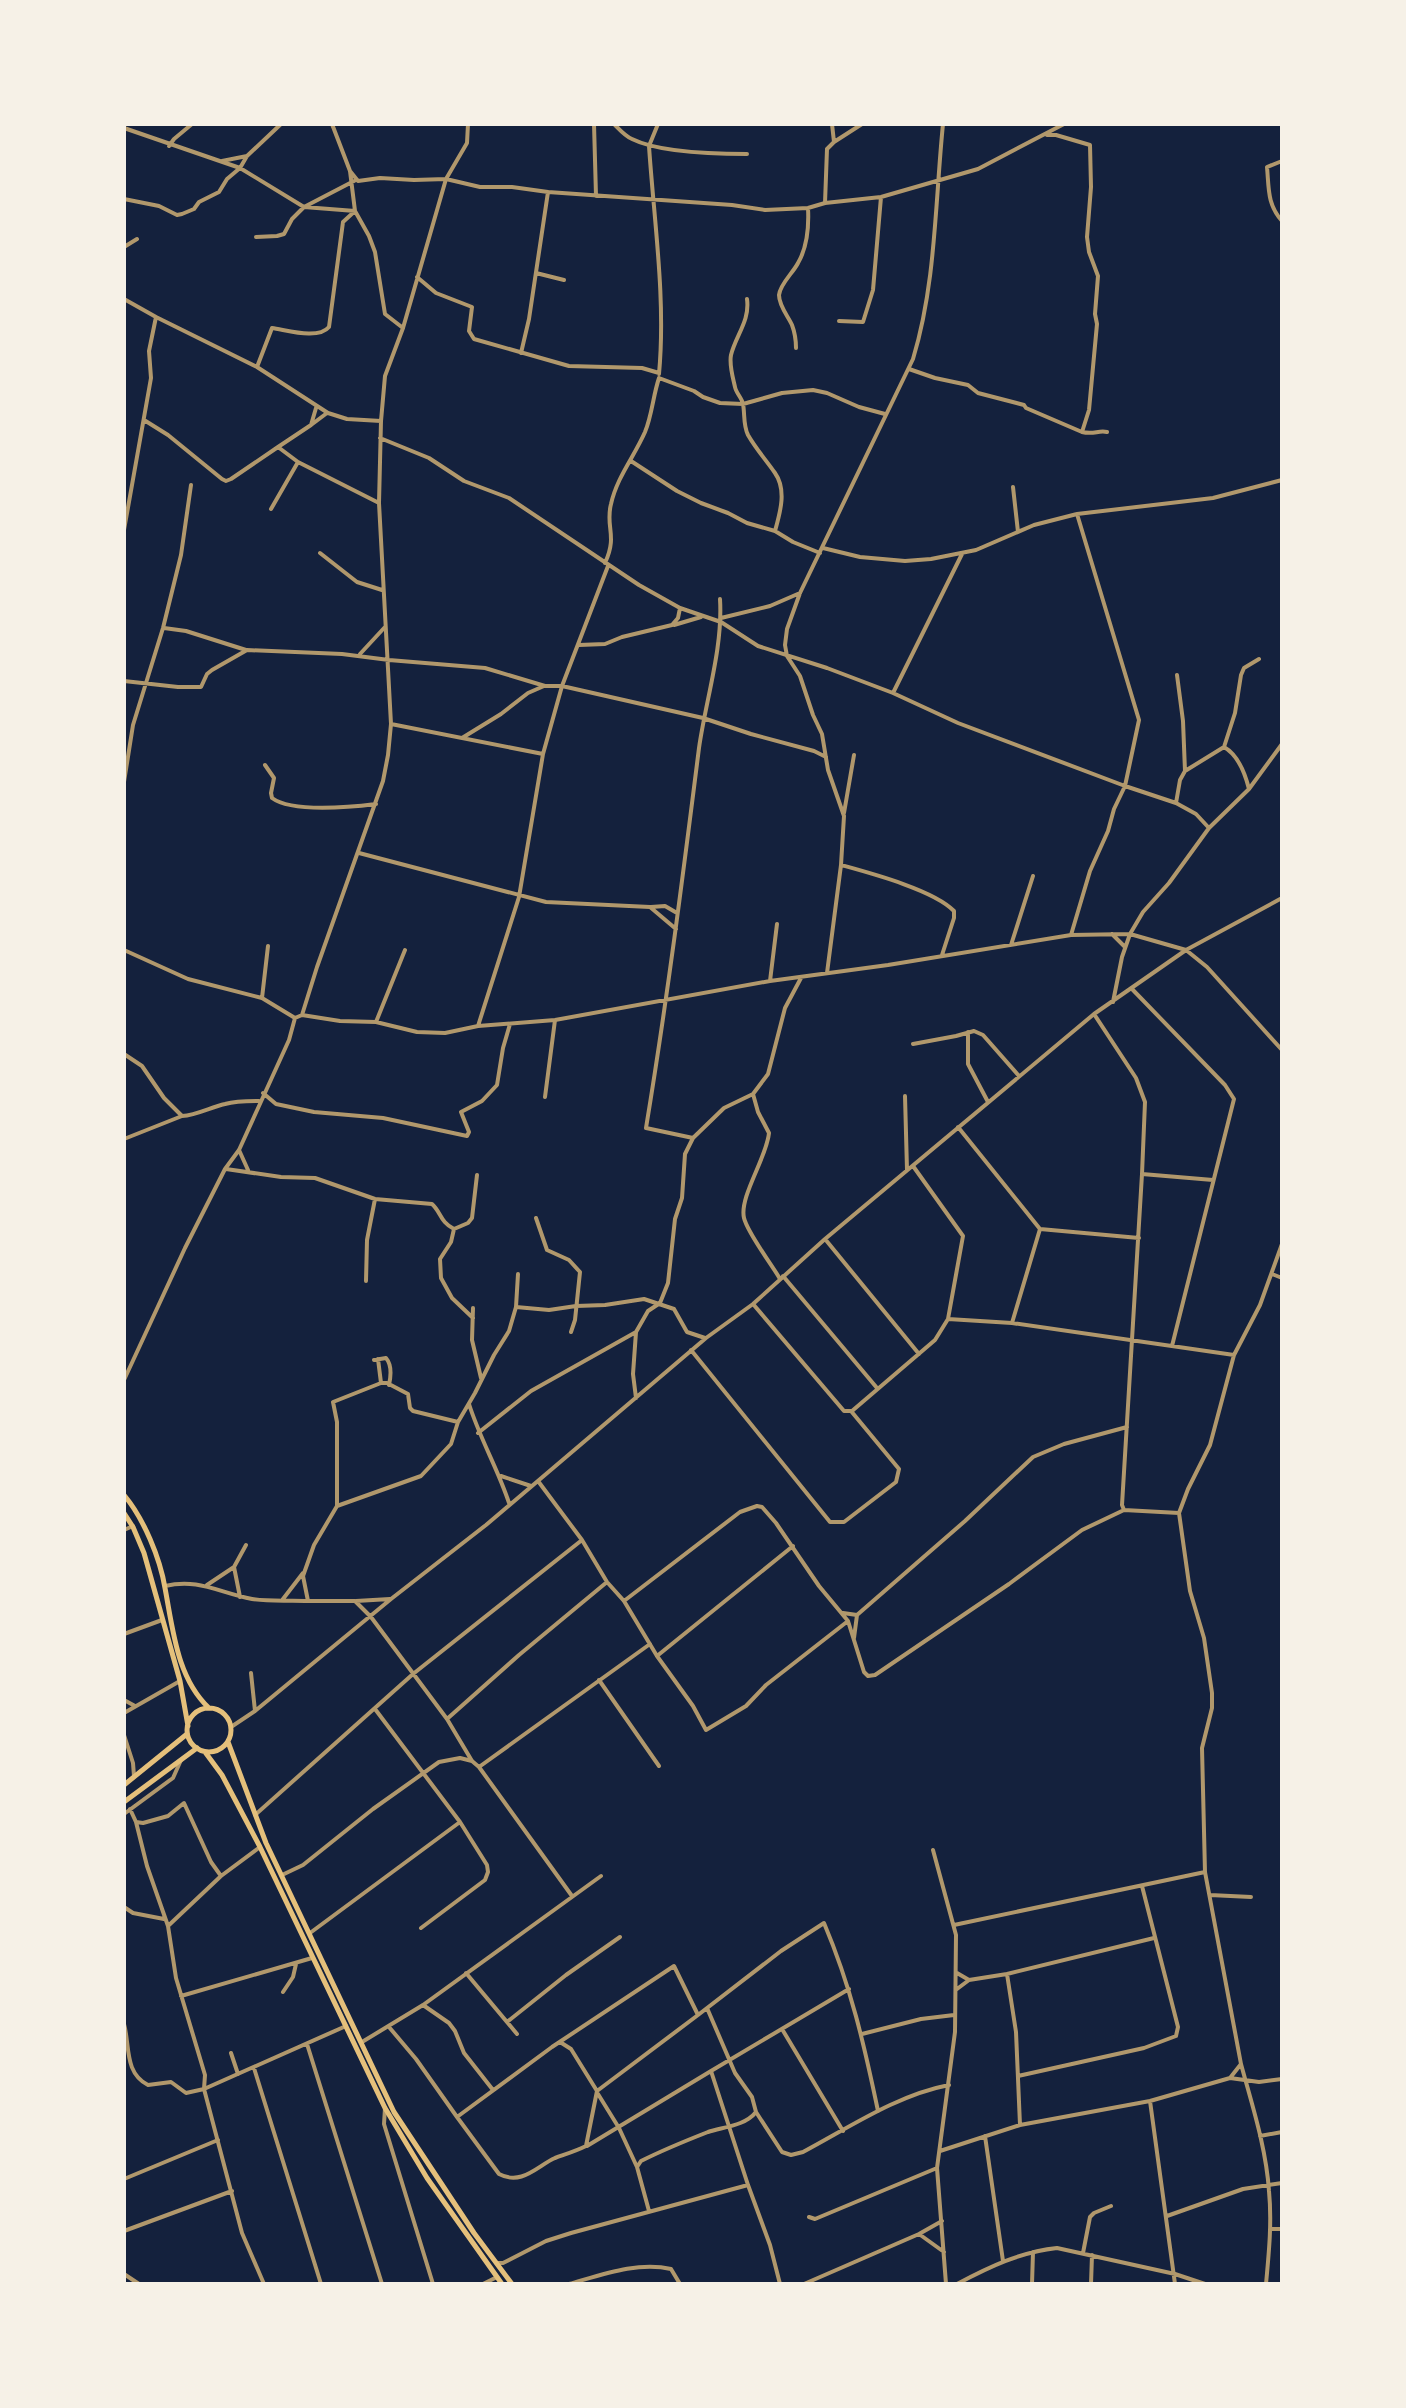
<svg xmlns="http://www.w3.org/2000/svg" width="1406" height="2408" font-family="Arial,sans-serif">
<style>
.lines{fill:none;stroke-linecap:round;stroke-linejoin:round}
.minor{stroke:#b1986c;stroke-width:4}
.secondary{stroke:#e5c07b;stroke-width:5}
.primary{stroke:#e5c07b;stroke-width:5}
</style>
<rect width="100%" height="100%" fill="#14213d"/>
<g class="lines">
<path class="minor" d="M 332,124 L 350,171 L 355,211 L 369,236 L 375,252 L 385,314 L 403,328
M 594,124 L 596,196
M 614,124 C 619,129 625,136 632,139 C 660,153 715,154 747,154
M 658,124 L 649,146 C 654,221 666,299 659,374
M 124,128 L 240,168 L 247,156 L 281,124
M 1047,135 L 1056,135 L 1090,145 L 1091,187 L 1087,237 L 1089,252 L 1098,276 L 1095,314 L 1097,324 L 1089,410 L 1082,432
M 834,142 L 862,124
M 169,146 L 174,139 L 192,124
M 222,161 L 247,156
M 1282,161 L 1267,167 C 1269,188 1267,204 1282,221
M 350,171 L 358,181 L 380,178 L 414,180 L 446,179 L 480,187 L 512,187 L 548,192 L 732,205 L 765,210 L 808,208 L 825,203 L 881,197 L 978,169 L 1064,124
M 124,199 L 159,206 L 177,215 L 182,214 L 194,209 L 199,202 L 219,192 L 227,179 L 240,168 L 304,207 L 355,211 L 343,222 L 329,327 C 318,340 287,330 272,328 L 257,367
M 825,203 L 827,149 L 834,142 L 832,124
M 256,237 L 277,236 L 284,234 L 292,219 L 304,207 L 354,181
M 124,247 L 137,239
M 536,273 L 564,280
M 417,277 L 436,293 L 472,307 L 469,331 L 474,339 L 569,366 L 642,368 L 659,373
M 124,299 L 156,317 L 257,367 L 328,413 L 347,419 L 381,421
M 747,299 C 750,321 736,335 731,355 C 729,365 733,378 735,387 C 736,393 742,398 743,404 C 745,414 743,425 748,435 C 756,449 766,460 775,473 C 787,490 780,513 775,531
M 839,321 L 863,322 L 873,290 L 881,197
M 796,348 C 796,341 795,333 792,325 C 788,316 779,306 779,295 C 780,284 793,273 798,263 C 808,246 809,227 808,208
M 521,353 L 529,319 L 548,192
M 909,369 L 935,378 L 968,385 L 978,393 L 1024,405 L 1026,408 L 1082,432 C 1094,435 1098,430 1107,432
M 316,408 L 311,425 L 327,413
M 144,420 L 168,435 L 222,479 L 226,481 L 231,479 L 278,447 L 298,462 L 379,503
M 380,438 L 429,458 L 464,481 L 509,498 L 639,585 L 680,608 L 721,622 L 758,646 L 827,668 L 893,693 L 958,723 L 1125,786 L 1176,803 L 1196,814 L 1209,828
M 278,447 L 311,425
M 631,461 L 677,491 L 701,503 L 728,513 L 747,523 L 775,531 L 793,542 L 820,553
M 1013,487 L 1018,532
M 271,509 L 298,462
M 124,530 L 151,378 L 149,351 L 156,317
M 823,548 L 860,557 L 905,561 L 931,559 L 976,550 L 1034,525 L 1077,514 L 1213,498 L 1282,480
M 320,553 L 357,582 L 382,590
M 605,563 C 618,535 605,527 611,504 C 617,477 634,457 645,432 C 652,415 653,396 659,378 L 694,391 L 703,397 L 720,403 L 743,404 L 782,393 L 813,390 L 827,393 L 859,407 L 885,414
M 721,618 L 770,606 L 800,593
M 674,625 L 701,617
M 164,628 L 186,631 L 246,650
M 579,645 L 605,644 L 622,637 L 672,625 L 678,618 L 680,608
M 360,654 L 385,627
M 1177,675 L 1183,721 L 1185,771
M 124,681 L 178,687 L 201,687 L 207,674 L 212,670 L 247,650 L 342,654 L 389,660 L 485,668 L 545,686 L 562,686 L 703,718 L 751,734 L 814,751 L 826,757
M 893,693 L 962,554
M 391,724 L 543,754
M 462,738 L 501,714 L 528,693 L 544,686
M 1224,747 C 1238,755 1245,773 1249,789
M 265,765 L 274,778 L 271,793 L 272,798 C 292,813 352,807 376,804
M 124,782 L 133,725 L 163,628 L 181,555 L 191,485
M 1176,803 L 1180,780 L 1185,771 L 1224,747 L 1235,713 L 1241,675 L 1244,668 L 1259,659
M 844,813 L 854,755
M 359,853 L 546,902 L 650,907 L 676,929
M 841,865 C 870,873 934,890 954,911 L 954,918 L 942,955
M 651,907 L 665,906 L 677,913
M 1112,934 L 1125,947
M 1071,935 L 1090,871 L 1108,831 L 1114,809 L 1125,786 L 1139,720 L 1077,514
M 1011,945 L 1033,876
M 124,950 L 188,979 L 262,998 L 295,1018
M 827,973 L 841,865 L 844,816 L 828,770 L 822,734 L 813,715 L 800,676 L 787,656 L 785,645 L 787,629 L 800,593 L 913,359 C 936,283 935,203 943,124
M 770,981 L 777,924
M 1132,989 L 1225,1085 L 1234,1099 L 1172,1346
M 262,998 L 268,946
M 1113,1002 L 1122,957 L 1130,934 L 1143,912 L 1169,883 L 1209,828 L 1249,789 L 1282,744
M 1094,1014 L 1136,1078 L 1145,1102 L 1142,1174 L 1122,1505 L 1124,1510
M 302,1015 L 340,1021 L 376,1022 L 417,1032 L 445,1033 L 478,1026 L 555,1020 L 770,981 L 888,965 L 1071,935 L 1130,934 L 1186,950 L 1207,967 L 1282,1050
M 376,1022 L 405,950
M 478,1026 L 519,897 L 543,754 L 562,686 L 608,566
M 968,1032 L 968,1064 L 988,1102
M 913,1044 L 956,1036 L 974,1031 L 983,1035 L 1019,1076
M 124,1054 L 142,1066 L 164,1098 L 182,1116
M 263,1093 L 276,1104 L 314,1112 L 383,1118 L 467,1136 L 469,1132 L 461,1112 L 482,1101 L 497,1085 L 503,1048 L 510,1024
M 753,1094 L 758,1112 L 769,1133 C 767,1157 739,1197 744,1218 C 748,1234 771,1263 780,1279
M 905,1096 L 907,1170
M 545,1097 L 555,1020
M 958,1127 L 1040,1229 L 1139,1238
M 693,1138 L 724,1108 L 753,1094 L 768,1074 L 785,1008 L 801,978
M 124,1139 L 182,1116 C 197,1115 211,1107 225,1104 C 236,1101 248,1101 259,1101
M 239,1150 L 248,1170
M 226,1169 L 281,1177 L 315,1178 L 375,1199 L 432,1204 C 441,1212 440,1222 454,1229 L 468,1223 L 472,1218 L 477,1175
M 1142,1174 L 1213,1180
M 536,1218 L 547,1250 L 569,1260 L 580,1272 L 575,1320 L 571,1332
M 454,1229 L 451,1242 L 440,1259 L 441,1278 L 452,1298 L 473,1318
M 825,1239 L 919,1354
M 518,1274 L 516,1307 L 509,1331 L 494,1355 L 475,1393 L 458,1422 L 451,1444 L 421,1476 L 337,1506 L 314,1545 L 303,1576 L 308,1601 L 355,1601 L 371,1617 L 447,1719 L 472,1761 L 479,1767 L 572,1896
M 1272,1274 L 1282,1278
M 783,1276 L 877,1388
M 366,1281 L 367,1240 L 375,1199
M 516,1307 L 549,1310 L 576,1306 L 605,1305 L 644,1299 L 674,1309 L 687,1332 L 705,1338
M 473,1308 L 472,1340 L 481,1378
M 948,1319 L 1012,1323 L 1234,1355
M 1012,1323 L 1040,1229
M 691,1350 L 830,1522 L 844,1522 L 896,1482 L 899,1469 L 851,1411 L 844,1411 L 753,1304
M 378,1359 L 381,1383
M 374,1360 L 386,1358 C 392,1365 391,1376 389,1385
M 124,1380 L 185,1248 L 225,1169 L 239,1150 L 289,1040 L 295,1018 L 302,1015 L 317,967 L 383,781 L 388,755 L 391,724 L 379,503 L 381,421 L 385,376 L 403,328 L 446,179 L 467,143 L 468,124
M 636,1398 L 633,1374 L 636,1332 L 648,1311 L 660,1303 L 668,1283 L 675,1219 L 682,1198 L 685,1154 L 693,1138 L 646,1128 C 667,1001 683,875 699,748 C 706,699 723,648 720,599
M 469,1404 C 480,1439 498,1469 509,1503
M 852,1411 L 935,1340 L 948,1319 L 963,1236 L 913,1166
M 478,1433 L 531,1391 L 636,1332
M 501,1476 L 531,1486
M 538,1481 L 582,1540 L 607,1582 L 624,1601 L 657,1656 L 693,1706 L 706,1730 L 746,1706 L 766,1685 L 848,1621
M 337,1506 L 337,1422 L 333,1402 L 381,1383 L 387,1383 L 408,1394 L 410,1408 L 413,1411 L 458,1422
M 124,1530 L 133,1526
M 234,1567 L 240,1597
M 207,1585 L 234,1567 L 246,1545
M 165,1586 C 199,1578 219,1593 252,1599 C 270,1602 290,1600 308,1601
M 283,1599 L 303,1573
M 356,1601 L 390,1599
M 624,1601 L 740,1512 L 757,1506 L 762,1507 L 776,1523 L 819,1586 L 848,1621 L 864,1672 L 868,1676 L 875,1675 L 1009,1584 L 1082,1530 L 1124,1510 L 1179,1513
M 843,1613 L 857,1615 L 965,1521 L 1033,1457 L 1064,1444 L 1127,1427
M 124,1634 L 162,1620
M 854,1638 L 857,1615
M 657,1656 L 793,1546
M 251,1673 L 255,1711
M 599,1680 L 659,1766
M 124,1700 L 135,1706
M 375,1709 L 460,1822 L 487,1865 L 488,1872 L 485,1880 L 421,1928
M 124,1713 L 180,1681
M 447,1719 L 519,1655 L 607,1582
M 231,1727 L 255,1711 L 391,1599 L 486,1525 L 706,1338 L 753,1304 L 825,1239 L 1094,1014 L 1186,950 L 1282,898
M 124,1735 L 133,1763 L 134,1776
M 479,1767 L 650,1644
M 130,1809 L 136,1822 L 147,1866 L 168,1926 L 176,1978 L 205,2075 L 204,2089 L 242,2233 L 264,2284
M 124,1814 L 173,1778 L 181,1760
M 255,1815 L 413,1674 L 582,1540
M 136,1822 L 143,1823 L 168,1816 L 184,1803 L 211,1862 L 221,1876
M 933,1850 L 956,1935 L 955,2032 L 937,2168 L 946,2284
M 282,1875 L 303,1865 L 373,1809 L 439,1762 L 460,1758 L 472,1761
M 1210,1895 L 1251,1897
M 124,1907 L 133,1913 L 164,1919
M 954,1925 L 1205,1872
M 168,1926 L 221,1876 L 260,1847
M 310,1933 L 460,1822
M 466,1973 L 517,2034
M 957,1973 L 969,1980
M 957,1989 L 969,1980 L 1007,1974
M 283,1992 L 293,1977 L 296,1964
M 181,1996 L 312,1958
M 423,2005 L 449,2023 L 455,2031 L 464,2053 L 493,2090
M 707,2008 L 735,2073 L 752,2097 L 756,2112 L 782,2152 L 791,2155 L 803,2152 C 850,2127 897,2095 949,2085
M 507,2022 L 566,1975 L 620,1937
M 124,2024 C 130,2045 124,2073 148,2085 L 171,2082 L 186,2093 L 204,2089 L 346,2026
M 389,2027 L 416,2059 L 457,2117 L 552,2047 L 674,1966 L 698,2015 L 781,1951 L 824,1923 C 851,1987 864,2044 878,2111
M 782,2029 L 843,2131
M 862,2034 L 921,2019 L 954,2015
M 362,2042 L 423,2005 L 601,1876
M 560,2042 L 571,2049 L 597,2091 L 698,2015
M 307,2044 L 382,2284
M 231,2053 L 238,2074
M 254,2068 L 321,2284
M 1018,2076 L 1144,2048 L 1176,2036 L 1178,2027 L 1142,1886
M 1230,2078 L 1259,2082 L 1282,2079
M 598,2094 L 619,2128 L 637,2167
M 1150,2101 L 1175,2284
M 385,2108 L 384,2124 L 433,2284
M 457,2117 L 499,2174 C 522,2186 537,2166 555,2158 C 566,2154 576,2151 586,2146 L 597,2091
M 1020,2125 L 1016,2032 L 1007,1974 L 1154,1938
M 985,2136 L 1003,2261
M 1260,2136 L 1282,2132
M 587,2146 L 711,2071
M 940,2151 L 1020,2125 L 1150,2101 L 1230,2078 L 1241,2064
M 124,2179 L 218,2140
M 649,2211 L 637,2167 L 641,2161 C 663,2150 685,2141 708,2132 C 723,2127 745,2126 756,2112
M 1167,2216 L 1243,2189 L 1282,2183
M 809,2217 L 815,2219 L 937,2168
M 1270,2229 L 1282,2229
M 124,2231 L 232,2191
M 919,2234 L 944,2252
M 1083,2253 L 1090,2217 L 1094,2213 L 1111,2206
M 497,2263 L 503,2263 L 546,2241 L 571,2233 L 748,2185
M 124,2274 L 139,2284
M 483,2284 L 497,2277
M 569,2284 C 601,2275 638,2261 671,2269 L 680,2284
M 780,2284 L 770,2245 L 748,2185 L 711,2071 L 849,1989
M 804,2284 L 919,2234 L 942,2221
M 957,2284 C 989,2267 1020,2252 1057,2248 L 1175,2274 L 1205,2284
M 1032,2284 L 1033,2252
M 1091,2284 L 1092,2255
M 1266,2284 C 1269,2252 1272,2222 1269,2191 C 1266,2147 1252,2105 1241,2064 L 1205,1872 L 1202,1748 L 1212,1708 L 1212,1693 L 1204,1638 L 1190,1591 L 1179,1513 L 1188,1489 L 1210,1445 L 1234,1355 L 1260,1305 L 1282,1244"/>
<path class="secondary" d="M 124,1785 L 187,1734
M 124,1802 L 197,1748"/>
<path class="primary" d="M 124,1495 C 144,1519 160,1558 165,1588 C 173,1630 177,1678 209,1708
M 124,1513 L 133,1527 L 144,1553 L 180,1681 L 188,1726
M187 1730a22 22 0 1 1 44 0a22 22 0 1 1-44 0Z
M 228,1742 L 266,1843 L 394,2112 L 474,2233 L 512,2284
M 205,1752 L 222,1775 L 260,1847 L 385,2108 L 427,2178 L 502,2284"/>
</g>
<rect width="1406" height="2408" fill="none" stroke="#f6f1e7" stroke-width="252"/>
</svg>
